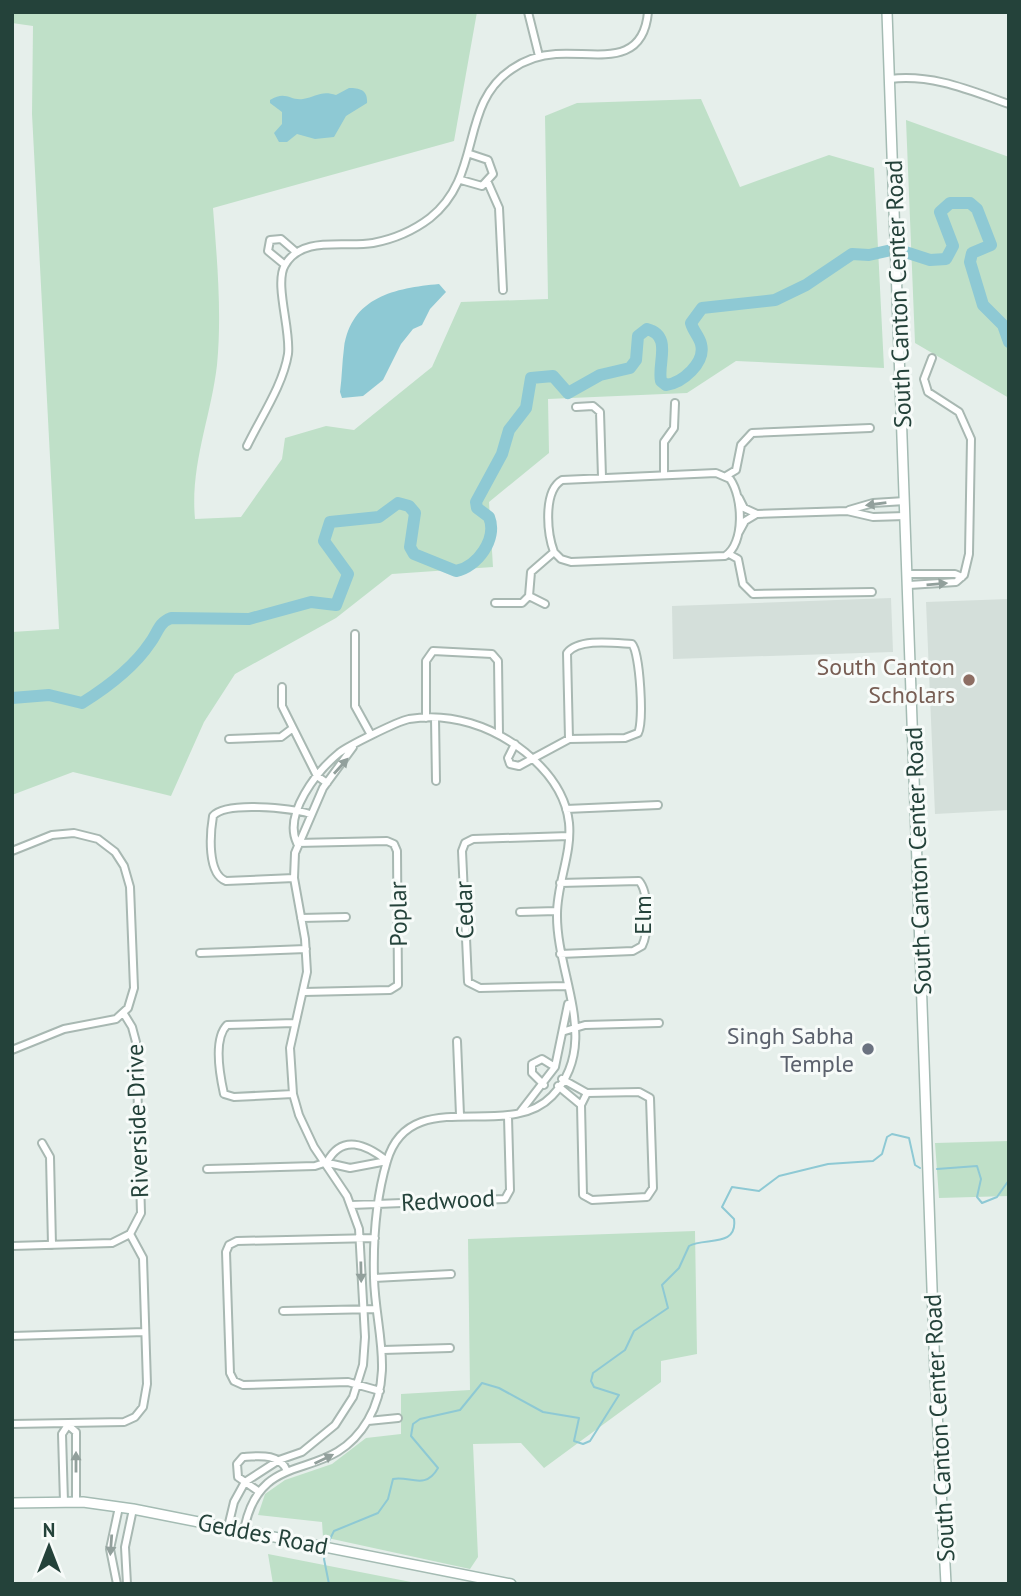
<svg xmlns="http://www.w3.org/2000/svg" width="1021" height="1596" font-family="'PT Sans',sans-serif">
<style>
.built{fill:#d4dfda}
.green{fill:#bfe0c8}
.water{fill:#8ec9d4}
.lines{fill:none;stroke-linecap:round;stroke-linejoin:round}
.stream{stroke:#8ec9d4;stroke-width:2}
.river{stroke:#8ec9d4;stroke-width:12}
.minor-casing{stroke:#a8b8b2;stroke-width:10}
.secondary-casing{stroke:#a4bbb3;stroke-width:12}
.minor{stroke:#fff;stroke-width:6}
.secondary{stroke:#fff;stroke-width:9}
.oneway{fill:#92a09c}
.education-dot{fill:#8d6e63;stroke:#f7fbf9;stroke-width:2.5}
.worship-dot{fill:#6b7280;stroke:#f7fbf9;stroke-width:2.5}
.labels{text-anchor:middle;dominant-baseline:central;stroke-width:6;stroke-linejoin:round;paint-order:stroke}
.street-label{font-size:24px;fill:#24423a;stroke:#f7fbf9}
.education-label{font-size:24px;fill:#785e54;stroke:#f7fbf9;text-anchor:end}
.worship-label{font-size:24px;fill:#5b616d;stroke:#f7fbf9;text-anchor:end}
</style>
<rect width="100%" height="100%" fill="#e6efeb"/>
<path class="built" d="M 891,598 L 893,652 L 673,659 L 672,606 Z
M 1009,599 L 1009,810 L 935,814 L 926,602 Z"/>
<path class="green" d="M 12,12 L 477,12 L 454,141 L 213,208 C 217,259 222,313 217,365 C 211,417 190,465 195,519 L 241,517 L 282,459 L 285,438 L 326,426 L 354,430 L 432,367 L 461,302 L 548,299 L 545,116 L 577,103 L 701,99 L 740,187 L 829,155 L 874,168 L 884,368 L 736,361 L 687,393 L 548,399 L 549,453 L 489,502 L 493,567 L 392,574 L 336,618 L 235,674 L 204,722 L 171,796 L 73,772 L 12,795 L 12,632 L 59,629 L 32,114 L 33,26 L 12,23 Z
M 906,120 L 1009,157 L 1009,398 L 915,343 Z
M 1009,1141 L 1009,1196 L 939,1198 L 935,1143 Z
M 695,1231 L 697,1354 L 661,1361 L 661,1382 L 544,1468 L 521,1443 L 473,1444 L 478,1557 L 470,1569 L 323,1537 L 322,1522 L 258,1515 L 265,1494 L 285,1480 L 332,1464 L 366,1438 L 401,1434 L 401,1394 L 470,1390 L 468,1239 Z
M 268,1554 L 411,1582 L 273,1584 Z"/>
<path class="water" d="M 349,88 C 360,88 368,90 367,103 L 346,116 L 334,137 L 315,139 L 297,134 L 287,142 L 279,142 L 274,133 L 282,124 L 282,112 L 270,103 L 270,100 C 286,90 290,101 303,99 C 316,97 321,90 336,95 Z
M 439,284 L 446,292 L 430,309 L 422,325 L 413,329 L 401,344 L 383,380 L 363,396 L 342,398 L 340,392 C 342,377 342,363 344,348 C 351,297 395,288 439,284 Z"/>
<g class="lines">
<path class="stream" d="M 937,1169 L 977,1166 L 981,1179 L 977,1197 L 982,1203 L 997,1197 L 1009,1180
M 327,1545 L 334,1531 L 378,1513 L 388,1499 L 393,1479 C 409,1475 425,1491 438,1468 L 411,1436 L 413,1424 L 420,1419 L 460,1410 L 482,1383 L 499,1388 L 543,1412 L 579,1418 L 574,1441 L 583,1444 L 590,1441 L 619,1395 L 594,1387 L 591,1381 L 593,1373 L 625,1350 L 634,1331 L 668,1308 L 662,1285 L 679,1268 L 689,1246 C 704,1237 738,1248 734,1219 L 722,1207 L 732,1187 L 759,1191 L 779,1176 L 828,1164 L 873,1161 L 882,1154 L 887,1137 L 892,1134 L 909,1138 L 915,1165 L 920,1168
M 326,1551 L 324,1559 L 329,1584"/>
<path class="river" d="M 12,698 L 49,695 L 82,703 C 106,688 134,667 150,643 C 158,633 158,623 171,618 L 249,619 L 311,602 L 336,605 L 348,574 L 324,541 L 330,522 L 379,517 L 398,503 L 409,506 L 415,513 L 410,547 L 414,554 L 456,571 C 477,567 498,539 489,517 L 477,508 L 476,502 L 502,454 L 509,430 L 526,408 L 531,378 L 553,376 L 568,393 L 600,375 L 630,368 L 636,360 L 638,336 L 647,329 C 673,336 657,363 661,381 L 666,385 C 682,383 706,363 701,344 C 699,336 693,331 691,323 L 702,308 L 775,300 L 806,285 L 852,254 L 869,255 L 896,249 L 930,260 L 946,259 L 953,246 L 940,212 L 950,203 L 970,203 L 977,209 L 991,245 L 972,253 L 970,262 L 983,305 L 1003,325 L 1009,342"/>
<g class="minor-casing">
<path id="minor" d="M 528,12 L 539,56
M 890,79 C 933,74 969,90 1009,104
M 461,180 L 482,186 L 493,174 L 488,160 L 470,154
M 488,183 L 499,208 L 503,290
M 285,265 L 268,251 L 270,240 L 281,239 L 296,252
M 576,407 L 593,406 L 600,412 L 602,477
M 247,446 C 261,417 283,385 288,354 C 291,330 274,283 285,265 C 302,235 344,248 373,243 C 394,239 413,231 430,218 C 484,175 458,105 512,69 C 525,60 540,55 556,54 C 594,51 643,69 648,12
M 716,473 L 730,479 C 743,497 745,544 725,556 L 571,562 L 561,559 L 554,552 C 547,533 543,491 562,480 Z
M 664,475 L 664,442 L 674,428 L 675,403
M 726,476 L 736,470 L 741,445 L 752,433 L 870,428
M 739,498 L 744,508 L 757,514 L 847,511 L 873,517 L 905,516
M 849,510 L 873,503 L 905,501
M 739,532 L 745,521 L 755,515
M 729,554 L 738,559 L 743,584 L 753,594 L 872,592
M 909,574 L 955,574 L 962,577
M 909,585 L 956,582 L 964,575 L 969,554 L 971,439 L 959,412 L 928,392 L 924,379 L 932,358
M 529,596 L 531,572 L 554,552
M 529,596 L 545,604
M 495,603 L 522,603 L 529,596
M 355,634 L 355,706 L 371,735
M 282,687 L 282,706 L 317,776 L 327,783
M 426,718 L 426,661 L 433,651 L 492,654 L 498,661 L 499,734
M 435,718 L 436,781
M 229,739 L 281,737 L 293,728
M 515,744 L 508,758 L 510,764 L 519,766 L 569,739 L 625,738 L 638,733 C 644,722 640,653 632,644 C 614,643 579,638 567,653 L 569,739
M 566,809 L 658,805
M 297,843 L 387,841 L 394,844 L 397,851 L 398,985 L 390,990 L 304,992
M 12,851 L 52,835 L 74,833 L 98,839 L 115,852 L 124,866 L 130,887 L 134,988 L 128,1008 L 116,1019 L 64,1029 L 12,1050
M 294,878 L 226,881 C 207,874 210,834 213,816 C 226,801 291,808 310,814
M 520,912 L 557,911
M 301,918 L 346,917
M 200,953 L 306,949
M 560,954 L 633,951 L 642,946 C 649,932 649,892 639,881 L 560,883
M 566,986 L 480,988 L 468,982 L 462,851 L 465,843 L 473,839 L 569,836
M 565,1031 L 585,1025 L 659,1023
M 457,1041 L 460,1115
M 562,1079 L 587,1093
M 544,1085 L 532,1073 L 532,1064 L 542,1059 L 555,1067
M 558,1086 L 581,1105 L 583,1195 L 592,1200 L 647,1197 L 653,1188 L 650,1098 L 639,1092 L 587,1093 L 581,1105
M 293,1094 L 234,1097 L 224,1094 C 220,1076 213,1039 227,1025 L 294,1023
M 521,1111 L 555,1067 L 568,1004
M 42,1143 L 50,1157 L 52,1245
M 327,1162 C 342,1134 366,1144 387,1161
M 328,1163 L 350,1168 L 387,1161
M 207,1169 L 315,1166 L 327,1162
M 351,1205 L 505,1199 L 510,1190 L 508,1117
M 375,1238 L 237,1241 L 229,1245 L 226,1252 L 230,1373 L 234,1381 L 243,1385 L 348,1382 L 380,1391
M 12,1246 L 112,1243 L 130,1234 L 141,1213 L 136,1042 L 132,1027 L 124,1014
M 374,1278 L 451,1274
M 283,1311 L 376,1309
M 12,1336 L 145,1332
M 383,1350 L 450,1348
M 368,1421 L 398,1418
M 12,1424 L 124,1422 L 135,1417 L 143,1407 L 147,1384 L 143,1258 L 130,1234
M 258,1491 L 238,1477 L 237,1464 L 243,1457 C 259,1456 280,1453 287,1471
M 64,1502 L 62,1434 L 68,1425 L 76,1432 L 76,1502
M 228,1527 L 234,1502 L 245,1482 L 279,1460 L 302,1452 L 335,1425 L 353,1397 L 363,1365 L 365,1337 L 359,1229 L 347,1196 L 314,1147 L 299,1115 L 293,1094 L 290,1048 L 307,972 L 305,939 L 294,878 L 295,853 L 323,788 L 353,747
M 244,1530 C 261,1443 328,1488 368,1420 C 395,1374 375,1327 374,1278 C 373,1240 376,1198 387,1161 C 410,1082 507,1143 552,1096 C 602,1044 556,975 557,914 C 557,883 572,854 569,823 C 566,794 547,770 525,752 C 492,726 451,712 409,719 C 396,722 348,746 339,753 C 317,771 283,814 297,843
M 117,1584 L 110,1549 L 119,1507
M 127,1584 L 125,1547 L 133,1509"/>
</g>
<g class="secondary-casing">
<path id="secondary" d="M 887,12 L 935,1373 L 946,1584
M 12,1503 L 83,1502 L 133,1509 L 511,1584"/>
</g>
<use href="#minor" class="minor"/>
<use href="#secondary" class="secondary"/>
</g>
<defs><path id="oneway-solid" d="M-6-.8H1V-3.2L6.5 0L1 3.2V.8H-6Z" transform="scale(1.75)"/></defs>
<g class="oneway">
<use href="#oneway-solid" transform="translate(876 504) rotate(172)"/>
<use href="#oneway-solid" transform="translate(937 584) rotate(-5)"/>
<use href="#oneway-solid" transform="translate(341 766) rotate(-48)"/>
<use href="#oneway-solid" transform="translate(361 1272) rotate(89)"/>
<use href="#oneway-solid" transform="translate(324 1459) rotate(-26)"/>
<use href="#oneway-solid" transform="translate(76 1462) rotate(-90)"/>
<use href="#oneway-solid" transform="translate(111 1545) rotate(94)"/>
</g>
<circle class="education-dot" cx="969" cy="680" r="7"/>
<circle class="worship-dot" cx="868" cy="1049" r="7"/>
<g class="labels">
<g class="street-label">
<text transform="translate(898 294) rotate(-92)">South Canton Center Road</text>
<text transform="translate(918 861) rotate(-92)">South Canton Center Road</text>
<text transform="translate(464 910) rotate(-92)">Cedar</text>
<text transform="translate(398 914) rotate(-91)">Poplar</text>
<text transform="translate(642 915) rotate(-90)">Elm</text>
<text transform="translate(137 1121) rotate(-92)">Riverside Drive</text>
<text transform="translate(448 1200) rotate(-3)">Redwood</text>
<text transform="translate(939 1428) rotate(-93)">South Canton Center Road</text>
<text transform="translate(263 1534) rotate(11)">Geddes Road</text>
</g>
<g class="education-label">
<text x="955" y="666">South Canton<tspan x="955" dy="28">Scholars</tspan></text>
</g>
<g class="worship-label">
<text x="854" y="1035">Singh Sabha<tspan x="854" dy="28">Temple</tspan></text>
</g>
</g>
<rect width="1021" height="1596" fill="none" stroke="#24423a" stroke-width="28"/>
<g transform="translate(49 1547)" stroke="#f7fbf9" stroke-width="5" paint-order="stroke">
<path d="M0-5L12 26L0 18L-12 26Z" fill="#24423a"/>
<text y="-10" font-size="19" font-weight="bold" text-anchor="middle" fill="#24423a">N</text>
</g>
</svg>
